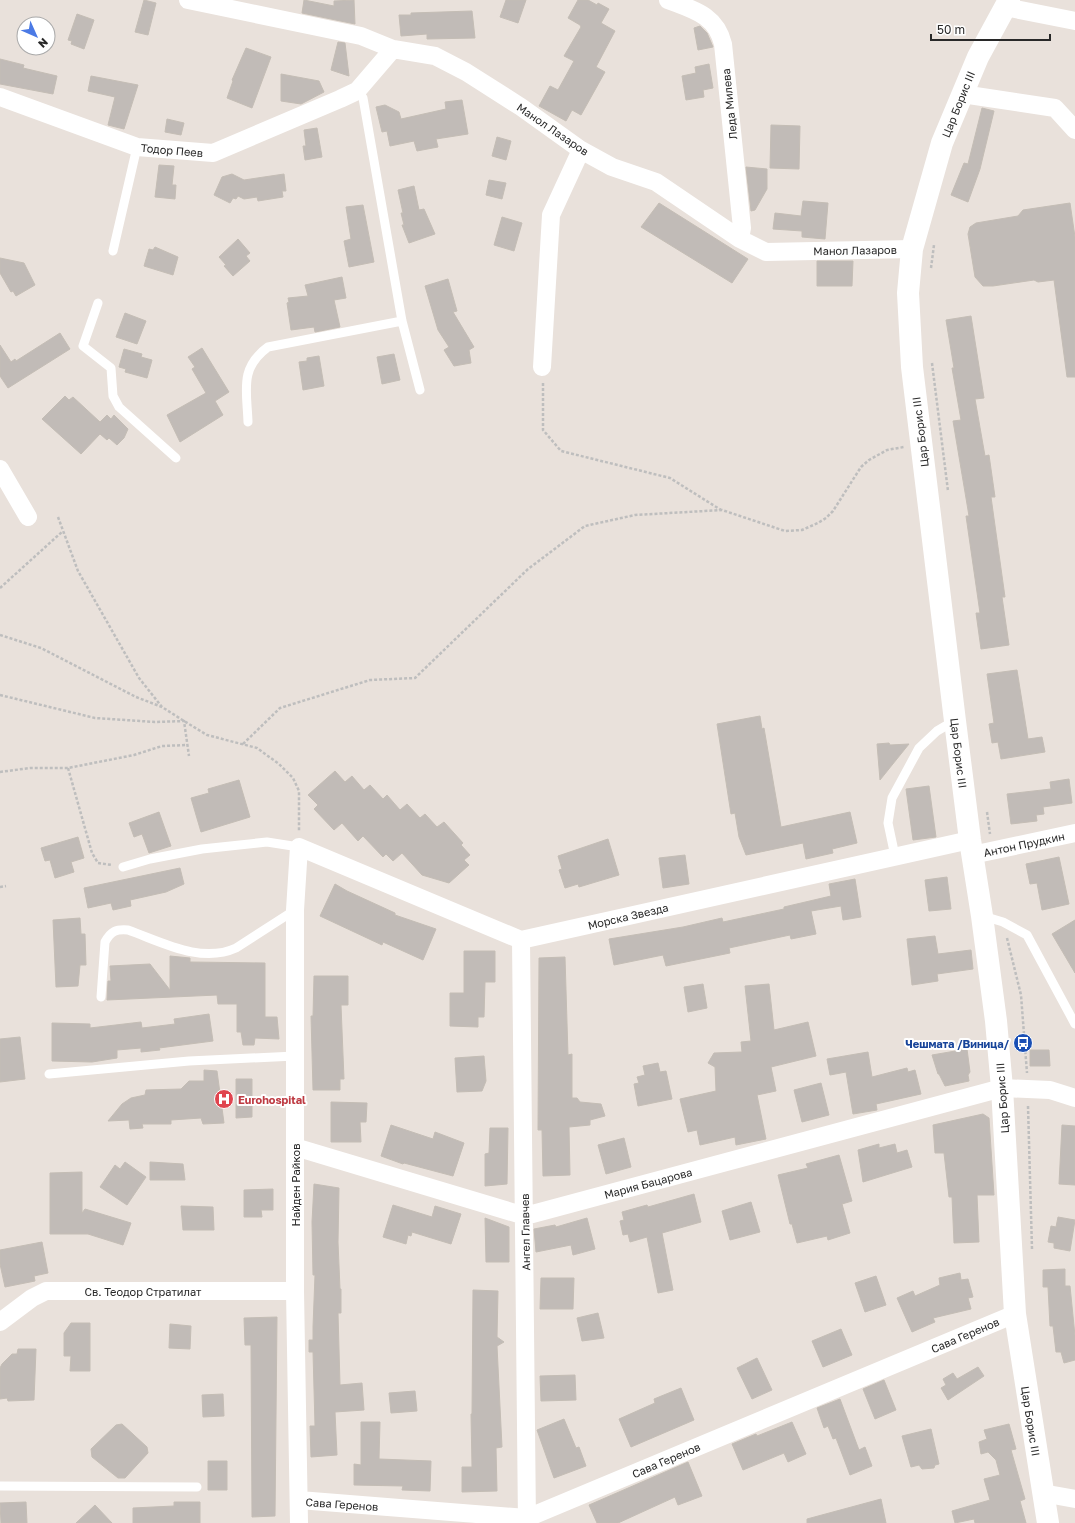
<svg xmlns="http://www.w3.org/2000/svg" width="1075" height="1523" font-family="'Golos Text',sans-serif">
<style>
.building{fill:#c1bbb7;stroke:#c4bdb5}
.lines{fill:none;stroke-linecap:round;stroke-linejoin:round}
.path{stroke:#bebebe;stroke-width:2.5;stroke-dasharray:3 2;stroke-linecap:butt}
.lane{stroke:#fff;stroke-width:9}
.street{stroke:#fff;stroke-width:18}
.secondary{stroke:#fff;stroke-width:22}
.labels{text-anchor:middle;dominant-baseline:central;stroke-width:4;stroke-linejoin:round;paint-order:stroke}
.street-label{font-size:11px;fill:#282828;stroke:#fff}
.transit-label{font-size:11px;font-weight:bold;fill:#164399;stroke:#fff;text-anchor:end}
.health-label{font-size:11px;font-weight:bold;fill:#be3a42;stroke:#fff;text-anchor:start}
</style>
<rect width="100%" height="100%" fill="#e9e1db"/>
<path class="building" d="M 144,0 L 156,3 L 148,35 L 135,32 Z
M 304,0 L 334,6 L 334,1 L 354,0 L 355,24 L 302,13 Z
M 506,0 L 526,0 L 518,23 L 500,17 Z
M 578,0 L 588,0 L 597,5 L 598,3 L 609,9 L 601,23 L 615,31 L 596,67 L 605,72 L 581,115 L 572,110 L 566,121 L 539,106 L 550,86 L 558,90 L 574,61 L 564,56 L 581,27 L 580,25 L 568,18 Z
M 472,11 L 475,38 L 427,39 L 427,34 L 401,36 L 399,15 L 411,15 L 411,13 Z
M 77,14 L 94,20 L 84,49 L 71,44 L 72,41 L 68,40 Z
M 700,26 L 707,33 L 713,47 L 698,50 L 694,28 Z
M 338,42 L 345,43 L 349,76 L 331,70 Z
M 246,48 L 271,57 L 252,108 L 227,98 L 233,81 L 232,80 Z
M 0,59 L 24,65 L 23,68 L 57,76 L 53,94 L 0,84 Z
M 709,64 L 713,88 L 703,90 L 704,97 L 686,100 L 682,76 L 696,73 L 695,67 Z
M 281,74 L 319,81 L 324,92 L 301,104 L 281,101 Z
M 91,76 L 138,85 L 124,129 L 108,125 L 115,97 L 88,91 Z
M 462,100 L 468,134 L 436,139 L 438,147 L 417,151 L 414,141 L 390,146 L 387,131 L 382,132 L 376,107 L 385,105 L 399,112 L 401,119 L 446,109 L 445,102 Z
M 982,108 L 994,111 L 980,169 L 968,202 L 951,195 L 964,163 L 968,164 Z
M 167,119 L 184,123 L 181,135 L 165,132 Z
M 771,125 L 800,126 L 799,169 L 770,168 Z
M 317,128 L 322,157 L 305,160 L 303,146 L 306,146 L 304,130 Z
M 497,137 L 511,141 L 506,160 L 492,156 Z
M 159,165 L 174,166 L 172,185 L 176,185 L 175,199 L 155,197 Z
M 746,167 L 767,169 L 767,189 L 755,210 L 751,211 Z
M 232,174 L 244,180 L 284,174 L 286,191 L 282,191 L 283,197 L 258,201 L 257,197 L 244,199 L 238,196 L 236,199 L 233,198 L 230,203 L 214,195 L 222,177 Z
M 489,180 L 506,183 L 502,199 L 486,195 Z
M 414,186 L 419,210 L 424,209 L 435,234 L 409,243 L 402,225 L 404,225 L 401,213 L 403,213 L 398,190 Z
M 803,201 L 828,203 L 825,239 L 802,237 L 802,231 L 773,229 L 775,213 L 801,216 Z
M 659,203 L 748,259 L 732,283 L 641,227 Z
M 1070,203 L 1075,237 L 1075,377 L 1067,377 L 1054,280 L 1038,282 L 1034,280 L 993,286 L 983,286 L 975,277 L 968,234 L 970,227 L 976,223 L 1018,216 L 1023,210 Z
M 363,205 L 374,262 L 349,267 L 344,241 L 351,239 L 346,207 Z
M 502,217 L 522,223 L 514,251 L 494,245 Z
M 238,239 L 250,253 L 246,256 L 250,261 L 233,276 L 224,266 L 226,265 L 219,257 Z
M 155,247 L 178,257 L 173,275 L 144,266 L 149,249 L 153,250 Z
M 0,258 L 24,263 L 35,285 L 16,296 L 13,291 L 11,292 L 0,273 Z
M 817,261 L 853,261 L 852,286 L 817,286 Z
M 342,277 L 346,298 L 334,300 L 340,327 L 315,332 L 314,327 L 291,330 L 287,303 L 289,302 L 288,298 L 308,296 L 305,285 Z
M 448,279 L 457,311 L 453,312 L 474,347 L 469,350 L 471,363 L 454,366 L 444,350 L 449,347 L 438,330 L 425,286 Z
M 125,313 L 146,321 L 137,344 L 116,337 Z
M 971,316 L 984,398 L 975,399 L 985,456 L 989,455 L 995,497 L 991,497 L 1005,597 L 1002,597 L 1009,645 L 981,649 L 976,613 L 980,613 L 966,516 L 969,516 L 953,421 L 961,420 L 952,368 L 954,368 L 946,320 Z
M 60,333 L 70,349 L 8,388 L 0,376 L 0,345 L 11,362 L 15,359 L 16,361 Z
M 202,348 L 229,392 L 215,401 L 223,415 L 180,442 L 167,415 L 206,393 L 192,369 L 195,367 L 188,357 Z
M 124,349 L 142,354 L 141,357 L 152,360 L 147,378 L 125,372 L 126,369 L 119,367 Z
M 394,354 L 400,380 L 382,384 L 377,357 Z
M 319,356 L 324,386 L 303,390 L 299,362 L 307,361 L 307,358 Z
M 65,396 L 69,400 L 73,397 L 100,422 L 107,415 L 111,419 L 114,415 L 128,429 L 124,438 L 117,445 L 109,438 L 107,440 L 100,434 L 81,454 L 42,419 Z
M 1017,670 L 1028,739 L 1042,737 L 1045,752 L 1001,759 L 998,742 L 992,743 L 989,724 L 994,723 L 987,674 Z
M 760,716 L 762,729 L 764,728 L 781,827 L 850,812 L 857,843 L 832,849 L 833,853 L 806,859 L 803,843 L 746,855 L 739,837 L 735,813 L 731,814 L 717,724 Z
M 889,743 L 890,745 L 909,744 L 880,780 L 877,744 Z
M 335,771 L 345,782 L 352,776 L 364,790 L 370,785 L 383,799 L 387,795 L 400,810 L 407,804 L 420,818 L 425,814 L 437,827 L 444,822 L 463,843 L 461,845 L 470,855 L 464,860 L 469,865 L 449,883 L 422,875 L 402,853 L 393,861 L 386,854 L 383,857 L 363,836 L 358,841 L 342,823 L 334,830 L 314,809 L 318,805 L 308,795 Z
M 1069,779 L 1072,803 L 1043,807 L 1044,814 L 1036,815 L 1037,821 L 1011,824 L 1007,794 L 1051,789 L 1050,782 Z
M 239,780 L 250,817 L 201,832 L 191,798 L 209,793 L 208,789 Z
M 929,786 L 936,837 L 913,840 L 906,789 Z
M 159,812 L 171,846 L 149,853 L 142,834 L 134,837 L 129,823 Z
M 78,837 L 84,858 L 71,862 L 74,872 L 55,878 L 50,860 L 45,861 L 41,848 Z
M 608,839 L 619,875 L 579,887 L 578,884 L 565,888 L 559,870 L 562,869 L 558,856 Z
M 685,855 L 689,884 L 663,888 L 659,858 Z
M 1059,857 L 1069,904 L 1042,910 L 1037,883 L 1030,884 L 1026,864 Z
M 180,868 L 184,884 L 166,892 L 130,900 L 131,906 L 113,910 L 111,903 L 88,908 L 84,888 Z
M 947,877 L 951,909 L 929,911 L 925,880 Z
M 855,879 L 861,917 L 843,920 L 841,906 L 811,911 L 816,934 L 791,939 L 790,935 L 729,948 L 730,953 L 666,966 L 663,955 L 614,965 L 609,939 L 683,927 L 722,918 L 723,922 L 784,909 L 784,907 L 831,896 L 829,884 Z
M 335,884 L 347,891 L 395,913 L 395,915 L 436,929 L 423,960 L 383,942 L 382,945 L 320,916 Z
M 80,918 L 81,934 L 85,934 L 86,965 L 80,965 L 78,986 L 56,987 L 53,920 Z
M 1075,920 L 1075,973 L 1052,934 Z
M 935,936 L 938,954 L 971,950 L 973,969 L 937,974 L 938,981 L 912,985 L 907,939 Z
M 464,951 L 495,951 L 495,982 L 485,982 L 484,1017 L 478,1017 L 478,1027 L 450,1026 L 450,993 L 464,993 Z
M 170,956 L 190,958 L 190,962 L 265,963 L 265,1017 L 277,1017 L 279,1039 L 255,1038 L 254,1045 L 243,1045 L 241,1032 L 237,1032 L 237,1004 L 218,1004 L 217,995 L 107,1000 L 108,981 L 111,981 L 110,966 L 150,964 L 170,990 Z
M 565,957 L 568,1055 L 572,1054 L 572,1098 L 577,1098 L 580,1102 L 601,1104 L 605,1116 L 590,1120 L 590,1125 L 569,1127 L 570,1175 L 543,1176 L 542,1130 L 538,1130 L 539,958 Z
M 314,976 L 348,976 L 348,1005 L 341,1005 L 344,1079 L 340,1079 L 340,1090 L 313,1090 L 311,1016 L 313,1016 Z
M 703,984 L 707,1008 L 688,1012 L 684,987 Z
M 769,984 L 774,1030 L 808,1022 L 816,1056 L 771,1067 L 776,1091 L 757,1095 L 766,1139 L 736,1145 L 735,1137 L 700,1145 L 697,1130 L 688,1132 L 680,1099 L 716,1091 L 715,1067 L 708,1063 L 714,1053 L 742,1052 L 741,1042 L 751,1041 L 745,986 Z
M 209,1014 L 213,1041 L 159,1048 L 160,1050 L 141,1052 L 141,1048 L 117,1050 L 117,1058 L 92,1062 L 52,1061 L 52,1023 L 90,1024 L 90,1028 L 141,1022 L 142,1028 L 175,1024 L 174,1019 Z
M 20,1037 L 25,1079 L 0,1082 L 0,1039 Z
M 967,1049 L 970,1072 L 968,1075 L 969,1081 L 945,1086 L 939,1074 L 938,1074 L 932,1055 Z
M 1030,1050 L 1049,1050 L 1050,1066 L 1030,1066 Z
M 868,1052 L 872,1077 L 907,1068 L 908,1072 L 915,1070 L 921,1094 L 876,1104 L 877,1110 L 853,1114 L 846,1072 L 830,1075 L 827,1059 Z
M 484,1056 L 486,1081 L 482,1091 L 457,1092 L 455,1058 Z
M 658,1063 L 660,1072 L 666,1071 L 672,1099 L 638,1106 L 634,1084 L 639,1083 L 637,1077 L 645,1075 L 643,1066 Z
M 204,1070 L 217,1071 L 224,1123 L 203,1124 L 201,1118 L 171,1120 L 171,1124 L 142,1124 L 143,1128 L 130,1129 L 129,1120 L 108,1121 L 122,1104 L 131,1098 L 145,1095 L 146,1090 L 181,1089 L 189,1081 L 204,1081 Z
M 236,1079 L 252,1079 L 252,1117 L 236,1118 Z
M 821,1083 L 829,1115 L 802,1122 L 794,1090 Z
M 331,1102 L 367,1103 L 366,1122 L 360,1122 L 361,1142 L 331,1142 Z
M 983,1114 L 989,1118 L 994,1195 L 977,1195 L 979,1242 L 954,1243 L 952,1197 L 949,1197 L 944,1153 L 935,1153 L 933,1125 Z
M 391,1125 L 433,1139 L 435,1132 L 464,1143 L 453,1176 L 404,1163 L 403,1164 L 381,1156 Z
M 1062,1125 L 1075,1126 L 1075,1185 L 1059,1184 Z
M 490,1128 L 508,1128 L 507,1184 L 485,1186 L 485,1154 L 489,1153 Z
M 624,1138 L 631,1167 L 606,1174 L 598,1145 Z
M 879,1144 L 879,1148 L 895,1144 L 897,1153 L 907,1150 L 912,1167 L 863,1182 L 858,1150 Z
M 839,1155 L 852,1201 L 842,1204 L 850,1233 L 828,1240 L 827,1236 L 797,1243 L 792,1224 L 790,1224 L 778,1175 L 808,1168 L 806,1164 Z
M 125,1162 L 146,1177 L 127,1205 L 100,1187 L 115,1165 L 120,1169 Z
M 150,1162 L 183,1164 L 185,1180 L 150,1180 Z
M 82,1172 L 82,1213 L 85,1209 L 131,1223 L 123,1245 L 88,1234 L 50,1234 L 50,1173 Z
M 314,1184 L 339,1188 L 338,1242 L 340,1289 L 341,1289 L 341,1313 L 338,1313 L 340,1385 L 362,1383 L 364,1410 L 335,1412 L 337,1455 L 311,1457 L 310,1426 L 315,1426 L 313,1352 L 309,1352 L 309,1340 L 313,1340 L 313,1327 L 315,1275 L 313,1275 L 312,1222 Z
M 273,1189 L 273,1210 L 261,1210 L 262,1217 L 244,1217 L 244,1190 Z
M 694,1194 L 701,1222 L 662,1233 L 673,1290 L 658,1293 L 647,1237 L 630,1242 L 628,1234 L 623,1235 L 620,1221 L 624,1220 L 622,1212 L 647,1205 L 648,1207 Z
M 751,1202 L 760,1232 L 730,1240 L 722,1211 Z
M 393,1205 L 432,1217 L 435,1206 L 461,1214 L 451,1244 L 412,1232 L 411,1236 L 408,1235 L 406,1244 L 383,1237 Z
M 181,1206 L 213,1207 L 214,1230 L 183,1230 Z
M 1058,1217 L 1075,1220 L 1070,1251 L 1054,1248 L 1054,1243 L 1048,1242 L 1051,1226 L 1056,1227 Z
M 485,1218 L 509,1227 L 509,1262 L 486,1262 Z
M 587,1218 L 595,1249 L 573,1255 L 571,1245 L 536,1252 L 534,1229 L 555,1225 L 556,1227 Z
M 42,1242 L 48,1273 L 34,1276 L 35,1281 L 5,1287 L 0,1264 L 0,1250 Z
M 1065,1269 L 1065,1286 L 1070,1286 L 1075,1336 L 1075,1360 L 1064,1363 L 1061,1352 L 1056,1352 L 1053,1326 L 1050,1326 L 1048,1287 L 1043,1287 L 1043,1270 Z
M 960,1273 L 961,1280 L 968,1279 L 973,1297 L 968,1298 L 971,1309 L 933,1318 L 935,1322 L 912,1332 L 897,1298 L 913,1291 L 915,1296 L 940,1285 L 939,1278 Z
M 876,1276 L 886,1305 L 865,1312 L 855,1283 Z
M 541,1278 L 574,1278 L 573,1309 L 540,1309 Z
M 473,1290 L 498,1291 L 497,1337 L 504,1342 L 497,1346 L 502,1447 L 496,1448 L 497,1491 L 462,1492 L 462,1467 L 472,1467 L 471,1414 L 472,1414 Z
M 598,1313 L 604,1338 L 582,1341 L 577,1318 Z
M 277,1317 L 275,1516 L 252,1517 L 251,1345 L 245,1345 L 244,1318 Z
M 71,1323 L 90,1323 L 90,1371 L 70,1371 L 71,1356 L 64,1356 L 64,1333 Z
M 170,1324 L 191,1326 L 190,1349 L 169,1348 Z
M 841,1329 L 852,1355 L 823,1367 L 812,1341 Z
M 18,1349 L 36,1349 L 34,1400 L 8,1401 L 7,1398 L 0,1399 L 0,1368 L 2,1364 L 12,1354 L 17,1354 Z
M 757,1358 L 772,1390 L 752,1399 L 737,1368 Z
M 978,1367 L 984,1376 L 948,1400 L 941,1388 L 946,1385 L 943,1379 L 953,1373 L 957,1379 Z
M 575,1375 L 576,1400 L 541,1401 L 540,1376 Z
M 884,1380 L 896,1410 L 875,1419 L 863,1389 Z
M 681,1388 L 694,1420 L 631,1447 L 619,1419 L 655,1403 L 654,1399 Z
M 415,1391 L 417,1411 L 391,1413 L 389,1393 Z
M 223,1394 L 224,1416 L 203,1417 L 202,1395 Z
M 840,1399 L 859,1450 L 865,1447 L 872,1466 L 850,1475 L 836,1438 L 833,1439 L 828,1426 L 824,1428 L 817,1408 Z
M 564,1419 L 576,1448 L 579,1447 L 586,1466 L 554,1478 L 537,1430 Z
M 361,1422 L 380,1422 L 379,1459 L 431,1461 L 430,1491 L 402,1490 L 403,1486 L 354,1485 L 354,1464 L 361,1465 Z
M 792,1422 L 806,1454 L 788,1462 L 784,1453 L 743,1470 L 732,1444 L 756,1434 L 757,1436 Z
M 122,1424 L 147,1447 L 148,1453 L 125,1478 L 118,1478 L 92,1457 L 91,1449 L 116,1425 Z
M 1009,1424 L 1016,1449 L 1011,1450 L 1025,1499 L 1020,1501 L 1026,1523 L 975,1523 L 974,1519 L 955,1523 L 952,1511 L 990,1500 L 984,1479 L 1000,1475 L 996,1460 L 988,1452 L 981,1454 L 979,1442 L 987,1439 L 984,1430 Z
M 931,1429 L 939,1464 L 935,1465 L 934,1468 L 922,1469 L 919,1465 L 911,1467 L 902,1436 Z
M 208,1461 L 227,1461 L 227,1490 L 208,1490 Z
M 688,1462 L 702,1496 L 678,1505 L 675,1497 L 618,1523 L 597,1523 L 589,1505 Z
M 881,1499 L 886,1523 L 807,1523 L 807,1519 Z
M 26,1502 L 27,1523 L 1,1523 L 0,1503 Z
M 174,1502 L 200,1502 L 200,1523 L 133,1523 L 133,1508 L 174,1506 Z
M 95,1505 L 112,1523 L 76,1523 Z"/>
<g class="lines">
<path class="path" d="M 931,268 L 934,245
M 932,363 L 948,491
M 543,383 L 543,430 L 561,451 L 670,478 L 721,510
M 58,517 L 78,571 L 139,678 L 162,707 L 184,721 L 207,735 L 257,748 L 279,764 L 293,778 L 299,791 L 299,831
M 0,588 L 63,531
M 0,635 L 41,648 L 136,697 L 162,707
M 0,695 L 95,718 L 155,722 L 184,721 L 189,756
M 243,744 L 280,708 L 370,680 L 415,678 L 528,569 L 585,526 L 635,515 L 722,510 L 785,531 L 802,530 L 818,523 L 826,518 L 833,511 L 861,467 L 869,460 L 887,450 L 904,447
M 68,768 L 92,853 L 98,863 L 112,865
M 0,772 L 30,768 L 68,768 L 134,755 L 162,746 L 187,745
M 987,812 L 990,834
M 0,887 L 6,886
M 1007,938 L 1021,995 L 1027,1073
M 1028,1106 L 1032,1249"/>
<path class="lane" d="M 357,91 L 363,98 L 402,321 L 420,390
M 113,251 L 137,147
M 98,303 L 83,346 L 111,368 L 113,396 L 119,407 L 176,458
M 248,422 C 247,391 239,368 268,347 L 402,321
M 895,856 L 888,823 L 892,798 L 919,748 L 937,731 L 954,721
M 123,867 L 150,859 L 202,849 L 267,842 L 299,847
M 983,916 L 1003,922 L 1027,935 L 1075,1024
M 101,997 L 105,942 C 111,931 116,929 128,930 C 162,942 201,964 236,948 L 295,910
M 49,1074 L 189,1061 L 295,1056
M 0,1486 L 197,1487"/>
<path class="street" d="M 188,0 L 361,36 L 393,49 L 435,56 L 466,72 L 521,107 L 581,150 L 612,167 L 656,182 L 740,239 L 766,252 L 912,249
M 668,0 C 694,10 716,15 723,44 L 742,228 L 740,239
M 1005,7 L 1075,21
M 962,94 L 1055,108 L 1075,130
M 0,97 L 137,147 L 213,153 L 340,99 L 357,91 L 393,49
M 542,367 L 551,215 L 581,150
M 0,469 L 28,517
M 972,855 L 1075,833
M 521,940 L 527,1523
M 295,1147 L 525,1216 L 1002,1088 L 1050,1090 L 1075,1098
M 0,1322 L 32,1298 L 46,1291 L 295,1291
M 1042,1493 L 1075,1499
M 299,1500 L 527,1518 L 1015,1314
M 299,1523 L 295,1291 L 295,910 L 299,847 L 521,940 L 970,840"/>
<path class="secondary" d="M 1009,0 L 978,57 L 942,143 L 912,249 L 908,293 L 912,367 L 955,721 L 970,840 L 982,916 L 996,1021 L 1002,1088 L 1015,1314 L 1048,1523"/>
</g>
<defs>
<g id="bus-disc" transform="scale(1)"><circle r="9.5" fill="#1a4fb4" stroke="#fff"/><path d="M-5-6H5V4H4V6H2V4H-2V6H-4V4H-5ZM-3.5-4V0h7V-4ZM-3.5 1.2v1.5H-2V1.2ZM2 1.2v1.5H3.5V1.2Z" fill="#fff"/></g>
<g id="hospital-disc" transform="scale(1)"><circle r="9.5" fill="#e0444e" stroke="#fff"/><path d="M-5-5h3v3.5h4V-5h3V5h-3V1.5h-4V5h-3Z" fill="#fff"/></g>
</defs>
<g fill-rule="evenodd">
<use href="#bus-disc" x="1023" y="1043"/>
<use href="#hospital-disc" x="224" y="1099"/>
</g>
<g class="labels">
<g class="street-label">
<text transform="translate(729 104) rotate(-96)">Леда Милева</text>
<text transform="translate(958 104) rotate(-68)">Цар Борис III</text>
<text transform="translate(553 129) rotate(34)">Манол Лазаров</text>
<text transform="translate(172 150) rotate(5)">Тодор Пеев</text>
<text transform="translate(855 250) rotate(-1)">Манол Лазаров</text>
<text transform="translate(920 432) rotate(-97)">Цар Борис III</text>
<text transform="translate(959 753) rotate(83)">Цар Борис III</text>
<text transform="translate(1024 844) rotate(-12)">Антон Прудкин</text>
<text transform="translate(628 916) rotate(-13)">Морска Звезда</text>
<text transform="translate(1002 1098) rotate(-94)">Цар Борис III</text>
<text transform="translate(648 1183) rotate(-15)">Мария Бацарова</text>
<text transform="translate(295 1185) rotate(-90)">Найден Райков</text>
<text transform="translate(525 1232) rotate(-91)">Ангел Главчев</text>
<text x="143" y="1291">Св. Теодор Стратилат</text>
<text transform="translate(965 1335) rotate(-23)">Сава Геренов</text>
<text transform="translate(1031 1421) rotate(81)">Цар Борис III</text>
<text transform="translate(666 1460) rotate(-23)">Сава Геренов</text>
<text transform="translate(342 1504) rotate(4)">Сава Геренов</text>
</g>
<g class="transit-label">
<text x="1009" y="1043">Чешмата /Виница/</text>
</g>
<g class="health-label">
<text x="238" y="1099">Eurohospital</text>
</g>
</g>
<g transform="translate(36 36) rotate(135)"><circle r="19" fill="#ffffff" stroke="#a9a9a9"/>
<path d="M0-3L7 15L0 10L-7 15Z" fill="#4b7ae5"/>
<text y="-6" font-size="11" font-weight="bold" text-anchor="middle" fill="#282828">N</text>
</g>
<path d="M931 34v6h119v-6" fill="none" stroke="#282828" stroke-width="2"/>
<text x="937" y="34" font-size="12" fill="#282828" stroke="#ffffff" stroke-width="3" paint-order="stroke">50 m</text>
</svg>
